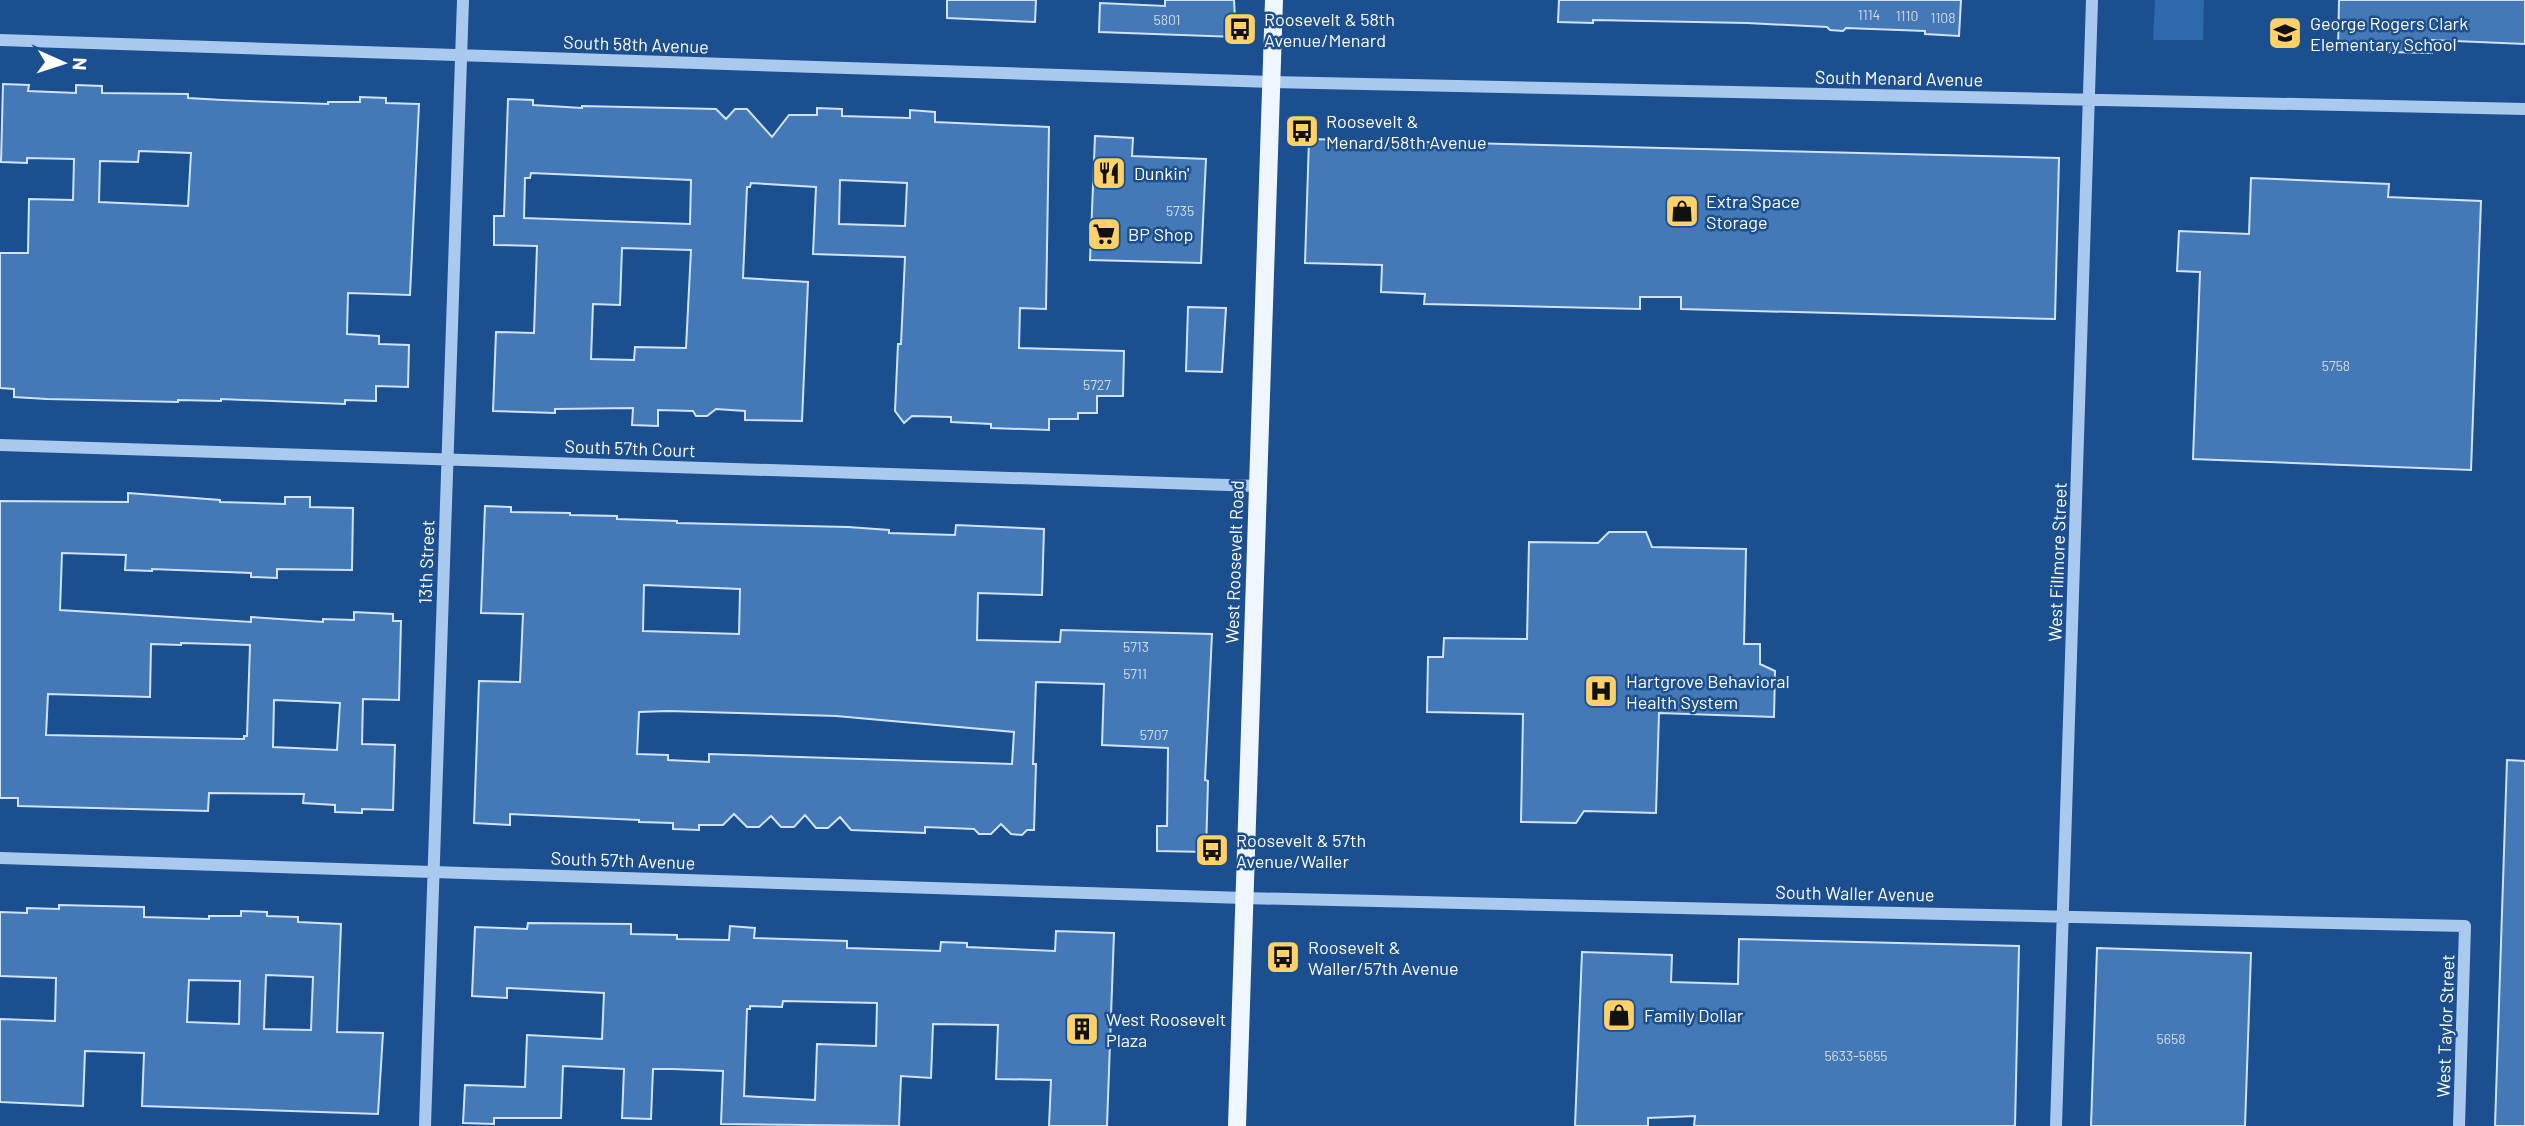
<svg xmlns="http://www.w3.org/2000/svg" width="2525" height="1126" font-family="Barlow,sans-serif">
<style>
.green{fill:#2e69ad}
.building{fill:#4478b7;stroke:#cfe3fa;stroke-width:2;fill-rule:evenodd}
.lines{fill:none;stroke-linecap:round;stroke-linejoin:round}
.minor{stroke:#a9c9ee;stroke-width:12}
.major{stroke:#f0f6ff;stroke-width:18}
.labels{text-anchor:middle;dominant-baseline:central;stroke-width:5;stroke-linejoin:round;paint-order:stroke}
.number-label{font-size:14px;fill:#d0dded}
.poi-label{font-size:18px;fill:#fff;stroke:#1b4f8f;text-anchor:start}
.street-label{font-size:18px;fill:#fff;stroke:#1b4f8f}
</style>
<rect width="100%" height="100%" fill="#1b4f8f"/>
<path class="green" d="M 2155,0 L 2204,0 L 2203,40 L 2153,40 Z"/>
<path class="building" d="M 947,0 L 1036,0 L 1035,22 L 947,18 Z
M 1165,0 L 1234,0 L 1236,37 L 1099,32 L 1100,3 L 1165,6 Z
M 1559,0 L 1961,0 L 1959,36 L 1925,34 L 1925,31 L 1846,28 L 1843,31 L 1830,30 L 1827,27 L 1747,23 L 1593,20 L 1593,23 L 1558,22 Z
M 2339,0 L 2525,0 L 2525,44 L 2432,40 L 2432,53 L 2338,51 Z
M 3,84 L 29,85 L 28,91 L 76,93 L 76,85 L 102,86 L 102,93 L 188,94 L 188,98 L 223,100 L 328,104 L 328,102 L 360,102 L 360,97 L 386,98 L 386,103 L 419,104 L 410,295 L 348,293 L 347,334 L 379,336 L 379,344 L 409,345 L 408,387 L 376,386 L 376,401 L 345,400 L 345,404 L 221,399 L 221,401 L 178,400 L 178,402 L 47,399 L 14,397 L 14,389 L 0,388 L 0,253 L 28,253 L 29,199 L 73,200 L 74,159 L 27,158 L 27,163 L 1,162 ZM 139,151 L 191,153 L 188,206 L 99,202 L 100,161 L 138,162 Z
M 508,99 L 533,100 L 533,105 L 582,108 L 582,106 L 716,109 L 726,119 L 735,109 L 747,109 L 772,137 L 789,115 L 817,115 L 817,108 L 842,109 L 842,116 L 910,118 L 910,110 L 935,112 L 935,122 L 1049,127 L 1046,309 L 1020,308 L 1019,348 L 1124,351 L 1123,396 L 1097,396 L 1097,413 L 1078,413 L 1078,419 L 1049,419 L 1049,430 L 991,428 L 991,424 L 951,422 L 951,417 L 912,416 L 904,423 L 895,411 L 898,344 L 901,344 L 905,257 L 813,254 L 816,187 L 751,183 L 750,187 L 747,187 L 743,278 L 808,282 L 802,421 L 745,420 L 745,411 L 716,409 L 707,416 L 696,416 L 693,411 L 658,410 L 658,426 L 632,425 L 633,408 L 555,409 L 555,413 L 493,411 L 496,332 L 534,333 L 537,246 L 494,245 L 494,216 L 504,216 ZM 531,173 L 691,180 L 690,224 L 524,218 L 525,178 L 530,178 ZM 840,180 L 907,183 L 905,226 L 839,224 ZM 622,248 L 691,250 L 686,348 L 635,347 L 634,360 L 591,359 L 593,304 L 620,305 Z
M 1095,136 L 1133,138 L 1132,156 L 1206,159 L 1201,263 L 1090,260 Z
M 1309,139 L 2059,158 L 2055,319 L 1681,309 L 1681,297 L 1640,297 L 1640,309 L 1424,304 L 1425,294 L 1381,292 L 1382,265 L 1305,263 Z
M 2251,178 L 2389,184 L 2388,197 L 2481,201 L 2471,470 L 2193,459 L 2200,272 L 2177,271 L 2179,231 L 2249,234 Z
M 1188,307 L 1226,308 L 1222,372 L 1186,371 Z
M 128,493 L 220,500 L 220,502 L 285,504 L 285,497 L 310,497 L 310,507 L 353,508 L 352,570 L 277,569 L 277,578 L 251,577 L 251,573 L 152,569 L 152,571 L 125,570 L 126,555 L 62,553 L 60,610 L 251,622 L 251,617 L 323,622 L 323,619 L 354,620 L 354,612 L 393,614 L 393,621 L 401,621 L 399,700 L 363,699 L 362,744 L 395,745 L 393,810 L 362,809 L 362,813 L 335,812 L 335,805 L 303,803 L 304,794 L 209,793 L 208,811 L 18,806 L 18,798 L 0,798 L 0,501 L 128,502 ZM 181,643 L 250,645 L 247,736 L 244,736 L 244,739 L 46,735 L 48,694 L 150,697 L 151,644 L 181,645 ZM 274,700 L 340,703 L 337,750 L 273,747 Z
M 485,506 L 511,507 L 511,512 L 570,513 L 570,515 L 617,516 L 617,519 L 677,521 L 677,523 L 848,527 L 889,530 L 889,533 L 955,535 L 956,525 L 1044,529 L 1042,595 L 978,593 L 977,640 L 1060,642 L 1061,630 L 1212,634 L 1205,780 L 1208,781 L 1206,852 L 1157,851 L 1157,826 L 1167,826 L 1168,748 L 1102,745 L 1104,684 L 1036,682 L 1033,764 L 1036,764 L 1034,830 L 1027,830 L 1022,835 L 1011,834 L 1001,824 L 991,834 L 979,834 L 974,829 L 925,827 L 925,833 L 851,830 L 840,817 L 828,828 L 816,828 L 805,815 L 794,827 L 781,827 L 771,816 L 759,827 L 747,827 L 734,814 L 723,825 L 699,825 L 699,830 L 673,829 L 673,823 L 639,822 L 639,820 L 510,814 L 510,825 L 474,823 L 479,681 L 520,682 L 523,614 L 481,613 ZM 644,585 L 740,589 L 739,634 L 643,631 ZM 668,711 L 836,716 L 1014,732 L 1012,764 L 709,754 L 709,762 L 668,760 L 668,755 L 637,754 L 639,712 Z
M 1609,532 L 1646,532 L 1652,547 L 1746,549 L 1744,644 L 1760,644 L 1760,664 L 1775,671 L 1774,717 L 1659,713 L 1656,813 L 1584,811 L 1576,823 L 1521,822 L 1523,714 L 1427,712 L 1428,657 L 1443,657 L 1444,638 L 1527,639 L 1529,542 L 1598,543 Z
M 2507,760 L 2525,761 L 2525,1126 L 2495,1126 Z
M 59,905 L 144,907 L 144,917 L 209,919 L 209,916 L 241,916 L 241,911 L 267,912 L 267,916 L 298,917 L 298,922 L 341,924 L 337,1032 L 383,1033 L 378,1114 L 142,1106 L 144,1053 L 85,1051 L 83,1106 L 0,1102 L 0,1019 L 55,1021 L 56,978 L 0,976 L 0,912 L 27,913 L 27,908 L 59,909 ZM 266,975 L 313,977 L 311,1030 L 264,1029 ZM 189,980 L 240,981 L 239,1024 L 187,1022 Z
M 528,923 L 631,924 L 631,934 L 677,935 L 677,939 L 729,940 L 730,926 L 755,928 L 754,938 L 847,941 L 847,948 L 940,951 L 941,942 L 967,943 L 967,947 L 1055,951 L 1056,931 L 1114,933 L 1107,1126 L 1049,1126 L 1051,1080 L 996,1079 L 998,1025 L 933,1024 L 931,1078 L 901,1076 L 899,1126 L 721,1124 L 723,1071 L 672,1069 L 653,1069 L 651,1119 L 622,1118 L 624,1069 L 563,1066 L 561,1118 L 494,1118 L 494,1124 L 463,1123 L 465,1085 L 525,1087 L 527,1035 L 602,1039 L 604,993 L 507,988 L 507,998 L 472,996 L 475,927 L 527,929 ZM 783,1001 L 877,1003 L 876,1046 L 817,1044 L 815,1100 L 744,1096 L 747,1009 L 750,1009 L 750,1006 L 782,1007 Z
M 1739,939 L 2019,946 L 2015,1126 L 1694,1126 L 1695,1116 L 1648,1118 L 1648,1126 L 1575,1126 L 1582,952 L 1672,955 L 1671,982 L 1738,984 Z
M 2097,948 L 2251,953 L 2245,1126 L 2091,1126 Z"/>
<g class="lines">
<path class="minor" d="M 0,40 L 1272,82 L 2525,109
M 0,445 L 1258,486
M 0,858 L 1244,898 L 2465,926 L 2459,1126
M 425,1126 L 463,0
M 2056,1126 L 2092,0"/>
<path class="major" d="M 1237,1126 L 1274,0"/>
</g>
<defs>
<g id="bus-square" transform="scale(1.75)"><rect x="-9" y="-9" width="18" height="18" rx="4" fill="#ffd166" stroke="#1b4f8f"/><path d="M-5-6H5V4H4V6H2V4H-2V6H-4V4H-5ZM-3.5-4V0h7V-4ZM-3.5 1.2v1.5H-2V1.2ZM2 1.2v1.5H3.5V1.2Z" fill="#111"/></g>
<g id="school-square" transform="scale(1.75)"><rect x="-9" y="-9" width="18" height="18" rx="4" fill="#ffd166" stroke="#1b4f8f"/><path d="M0-5L7-2L0 1L-7-2ZM-4 1L0 2.5L4 1V4Q0 6-4 4Z" fill="#111"/></g>
<g id="restaurant-square" transform="scale(1.75)"><rect x="-9" y="-9" width="18" height="18" rx="4" fill="#ffd166" stroke="#1b4f8f"/><path d="M-5-6h1v4h1v-4h1v4h1v-4h1v5L-1.5 .5V6h-2V.5L-5-1ZM5-6V6H3V1.5H1.5Q1.5-4 5-6Z" fill="#111"/></g>
<g id="shop-square" transform="scale(1.75)"><rect x="-9" y="-9" width="18" height="18" rx="4" fill="#ffd166" stroke="#1b4f8f"/><path d="M-5-2.5h2.3a2.7 3.5 0 0 1 5.4 0H5L5.5 6h-11ZM-1.5-2.5h3a1.5 2.3 0 0 0-3 0Z" fill="#111"/></g>
<g id="supermarket-square" transform="scale(1.75)"><rect x="-9" y="-9" width="18" height="18" rx="4" fill="#ffd166" stroke="#1b4f8f"/><path d="M-6-5.5h2.5l.6 2H6L4.5 2H-2.5L-4.4-4H-6ZM-1.5 3.2a1.3 1.3 0 1 0 .1 0ZM3 3.2a1.3 1.3 0 1 0 .1 0Z" fill="#111"/></g>
<g id="hospital-square" transform="scale(1.75)"><rect x="-9" y="-9" width="18" height="18" rx="4" fill="#ffd166" stroke="#1b4f8f"/><path d="M-5-5h3v3.5h4V-5h3V5h-3V1.5h-4V5h-3Z" fill="#111"/></g>
<g id="building-square" transform="scale(1.75)"><rect x="-9" y="-9" width="18" height="18" rx="4" fill="#ffd166" stroke="#1b4f8f"/><path d="M-4-6H4V6H1V3H-1V6H-4ZM-2.5-4.3h1.7v1.8h-1.7ZM.8-4.3h1.7v1.8H.8ZM-2.5-1h1.7V.8h-1.7ZM.8-1h1.7V.8H.8Z" fill="#111"/></g>
</defs>
<g fill-rule="evenodd">
<use href="#bus-square" x="1240" y="29"/>
<use href="#school-square" x="2285" y="33"/>
<use href="#bus-square" x="1302" y="131"/>
<use href="#restaurant-square" x="1109" y="173"/>
<use href="#shop-square" x="1682" y="211"/>
<use href="#supermarket-square" x="1104" y="234"/>
<use href="#hospital-square" x="1601" y="691"/>
<use href="#bus-square" x="1212" y="850"/>
<use href="#bus-square" x="1283" y="957"/>
<use href="#shop-square" x="1619" y="1015"/>
<use href="#building-square" x="1082" y="1029"/>
</g>
<g class="labels">
<g class="number-label">
<text x="1869" y="14">1114</text>
<text x="1907" y="15">1110</text>
<text x="1943" y="17">1108</text>
<text x="1167" y="19">5801</text>
<text x="1180" y="210">5735</text>
<text x="2336" y="365">5758</text>
<text x="1097" y="384">5727</text>
<text x="1136" y="646">5713</text>
<text x="1135" y="673">5711</text>
<text x="1154" y="734">5707</text>
<text x="2171" y="1038">5658</text>
<text x="1856" y="1055">5633-5655</text>
</g>
<g class="poi-label">
<text x="1264" y="19">Roosevelt &amp; 58th<tspan x="1264" dy="21">Avenue/Menard</tspan></text>
<text x="2310" y="23">George Rogers Clark<tspan x="2310" dy="21">Elementary School</tspan></text>
<text x="1326" y="121">Roosevelt &amp;<tspan x="1326" dy="21">Menard/58th Avenue</tspan></text>
<text x="1134" y="173">Dunkin'</text>
<text x="1706" y="201">Extra Space<tspan x="1706" dy="21">Storage</tspan></text>
<text x="1128" y="234">BP Shop</text>
<text x="1626" y="681">Hartgrove Behavioral<tspan x="1626" dy="21">Health System</tspan></text>
<text x="1236" y="840">Roosevelt &amp; 57th<tspan x="1236" dy="21">Avenue/Waller</tspan></text>
<text x="1308" y="947">Roosevelt &amp;<tspan x="1308" dy="21">Waller/57th Avenue</tspan></text>
<text x="1644" y="1015">Family Dollar</text>
<text x="1106" y="1019">West Roosevelt<tspan x="1106" dy="21">Plaza</tspan></text>
</g>
<g class="street-label">
<text transform="translate(636 44) rotate(2)">South 58th Avenue</text>
<text transform="translate(1899 78) rotate(1)">South Menard Avenue</text>
<text transform="translate(630 448) rotate(2)">South 57th Court</text>
<text transform="translate(426 562) rotate(-88)">13th Street</text>
<text transform="translate(1234 562) rotate(-88)">West Roosevelt Road</text>
<text transform="translate(2057 562) rotate(-88)">West Fillmore Street</text>
<text transform="translate(623 860) rotate(2)">South 57th Avenue</text>
<text transform="translate(1855 893) rotate(1)">South Waller Avenue</text>
<text transform="translate(2445 1026) rotate(-88)">West Taylor Street</text>
</g>
</g>
<g transform="translate(63 63) rotate(93)" stroke="#1b4f8f" stroke-width="5" paint-order="stroke">
<path d="M0-5L12 26L0 18L-12 26Z" fill="#ffffff"/>
<text y="-10" font-size="19" font-weight="bold" text-anchor="middle" fill="#ffffff">N</text>
</g>
</svg>
